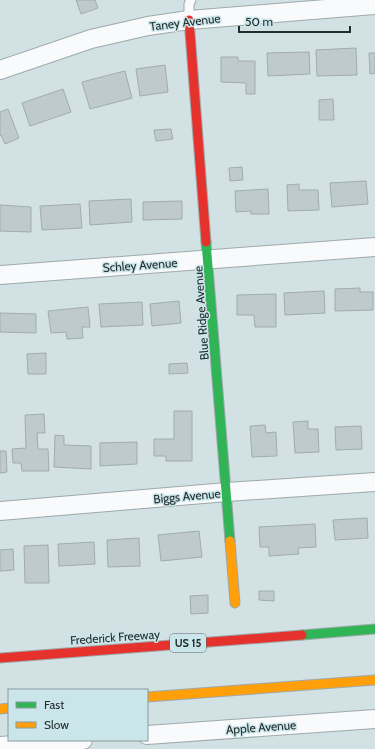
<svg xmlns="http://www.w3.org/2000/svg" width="375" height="749" font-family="Cabin,sans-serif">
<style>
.building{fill:#bfcacc;stroke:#a0acad}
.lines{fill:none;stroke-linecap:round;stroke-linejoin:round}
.lane-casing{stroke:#9ea9ab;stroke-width:11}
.street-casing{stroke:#9ea9ab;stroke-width:20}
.fast-casing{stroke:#9ea9ab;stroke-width:11}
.slow-casing{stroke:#9ea9ab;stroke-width:11}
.jam-casing{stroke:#9ea9ab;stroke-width:11}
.lane{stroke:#f8fafb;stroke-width:9}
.street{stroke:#f8fafb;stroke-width:18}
.fast{stroke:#30b455;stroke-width:9}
.slow{stroke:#ff9f0a;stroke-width:9}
.jam{stroke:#e5322d;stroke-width:9}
.labels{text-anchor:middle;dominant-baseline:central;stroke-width:3;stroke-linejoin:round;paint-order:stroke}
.shield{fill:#cbe6ea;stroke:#556466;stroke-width:1}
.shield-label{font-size:11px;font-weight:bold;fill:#232d2e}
.street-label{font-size:12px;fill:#232d2e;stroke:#cbe6ea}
</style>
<rect width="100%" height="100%" fill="#d2e1e3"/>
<path class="building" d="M 76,0 L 95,0 L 98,8 L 81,14 Z
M 356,48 L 357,75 L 317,76 L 316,50 Z
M 309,52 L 310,74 L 268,76 L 267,53 Z
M 369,53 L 375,53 L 375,73 L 370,74 Z
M 221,57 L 238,57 L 238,61 L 255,61 L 255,94 L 246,94 L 246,83 L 221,82 Z
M 165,65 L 168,92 L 140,96 L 136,69 Z
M 125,71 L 132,98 L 90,109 L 82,82 Z
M 63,89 L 71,112 L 30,126 L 22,103 Z
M 333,99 L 334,120 L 319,120 L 319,100 Z
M 8,109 L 19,138 L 5,144 L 1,135 L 0,136 L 0,112 Z
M 171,129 L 173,139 L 156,141 L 154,130 Z
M 242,167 L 243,180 L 230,181 L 229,168 Z
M 366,181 L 368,204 L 332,207 L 330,183 Z
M 299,184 L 299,190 L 318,190 L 319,210 L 288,211 L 287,185 Z
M 268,189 L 269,214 L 251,214 L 251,211 L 236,212 L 235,191 Z
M 131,199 L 132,222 L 90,225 L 89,201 Z
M 182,201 L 182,219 L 143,220 L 143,202 Z
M 80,204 L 82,228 L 42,230 L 40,206 Z
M 0,205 L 31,207 L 31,232 L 0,231 Z
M 360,288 L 360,292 L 373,292 L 373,310 L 335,311 L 335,289 Z
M 324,291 L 325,313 L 285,315 L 284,293 Z
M 276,294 L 276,327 L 255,327 L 254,315 L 237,315 L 237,295 Z
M 179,301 L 181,323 L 152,326 L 150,304 Z
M 142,302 L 143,325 L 101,327 L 99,304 Z
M 88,307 L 90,327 L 82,327 L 83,338 L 67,339 L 66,332 L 51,333 L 48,311 Z
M 0,313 L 36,314 L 36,333 L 0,332 Z
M 46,353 L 46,374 L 28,374 L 27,354 Z
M 187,363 L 188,373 L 169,374 L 169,364 Z
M 174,411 L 192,411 L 192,461 L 166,461 L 166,456 L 154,456 L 154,439 L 174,439 Z
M 44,414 L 45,433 L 37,433 L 38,449 L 48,449 L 49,471 L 22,471 L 21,463 L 13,463 L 12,449 L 26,448 L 25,415 Z
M 308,421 L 308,429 L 318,429 L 319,452 L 295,453 L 293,422 Z
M 265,425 L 266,433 L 276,432 L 277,456 L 252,457 L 250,426 Z
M 361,426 L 362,449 L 336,450 L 335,427 Z
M 55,435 L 64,436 L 64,445 L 91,446 L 91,469 L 54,467 Z
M 137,442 L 137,464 L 100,466 L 100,443 Z
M 0,451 L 6,451 L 7,472 L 0,473 Z
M 367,518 L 368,538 L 335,540 L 333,520 Z
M 315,524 L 316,547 L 298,548 L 299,554 L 269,556 L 269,547 L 260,547 L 259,527 Z
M 199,531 L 202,557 L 161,561 L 158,535 Z
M 139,538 L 140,566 L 108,567 L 107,540 Z
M 94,542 L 95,564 L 59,566 L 58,544 Z
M 48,545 L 49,583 L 25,583 L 24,546 Z
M 13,549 L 14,570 L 0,571 L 0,550 Z
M 259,591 L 274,591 L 274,601 L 259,600 Z
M 208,595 L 208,613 L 191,614 L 190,596 Z"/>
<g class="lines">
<g class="lane-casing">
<path id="lane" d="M 189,20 L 189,4 L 191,0"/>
</g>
<g class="street-casing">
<path id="street" d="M 0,70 L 91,39 L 148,26 L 189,20 L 375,5
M 0,275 L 375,247
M 0,511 L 227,492 L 375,482
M 147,735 L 375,719
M 0,746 L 83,740"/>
</g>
<g class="fast-casing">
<path id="fast" d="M 206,242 L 230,541
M 302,635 L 375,629"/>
</g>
<g class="slow-casing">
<path id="slow" d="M 230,541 L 235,603
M 147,697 L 375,680
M 0,709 L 9,708"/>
</g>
<g class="jam-casing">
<path id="jam" d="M 189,20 L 206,242
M 0,658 L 302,635"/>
</g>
<use href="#lane" class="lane"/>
<use href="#street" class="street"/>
<use href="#fast" class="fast"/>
<use href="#slow" class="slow"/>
<use href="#jam" class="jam"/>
</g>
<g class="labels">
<rect class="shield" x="170" y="634" width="36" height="18" rx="3"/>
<g class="shield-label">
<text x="188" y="643">US 15</text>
</g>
<g class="street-label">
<text transform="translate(185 22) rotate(-7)">Taney Avenue</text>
<text transform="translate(140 265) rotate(-4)">Schley Avenue</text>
<text transform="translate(201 313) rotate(-94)">Blue Ridge Avenue</text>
<text transform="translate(187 496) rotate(-5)">Biggs Avenue</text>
<text transform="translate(115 637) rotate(-4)">Frederick Freeway</text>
<text transform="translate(261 727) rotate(-4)">Apple Avenue</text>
</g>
</g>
<rect x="8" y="689" width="140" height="52" fill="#cbe6ea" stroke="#889c9f"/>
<rect x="16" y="702" width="20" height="6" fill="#30b455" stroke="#889c9f"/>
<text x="44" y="709" font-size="12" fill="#232d2e">Fast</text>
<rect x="16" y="722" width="20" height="6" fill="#ff9f0a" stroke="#889c9f"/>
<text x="44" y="729" font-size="12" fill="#232d2e">Slow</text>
<path d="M239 26v6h111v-6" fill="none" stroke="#232d2e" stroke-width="2"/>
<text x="245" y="26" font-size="12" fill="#232d2e" stroke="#cbe6ea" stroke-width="3" paint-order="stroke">50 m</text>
</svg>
